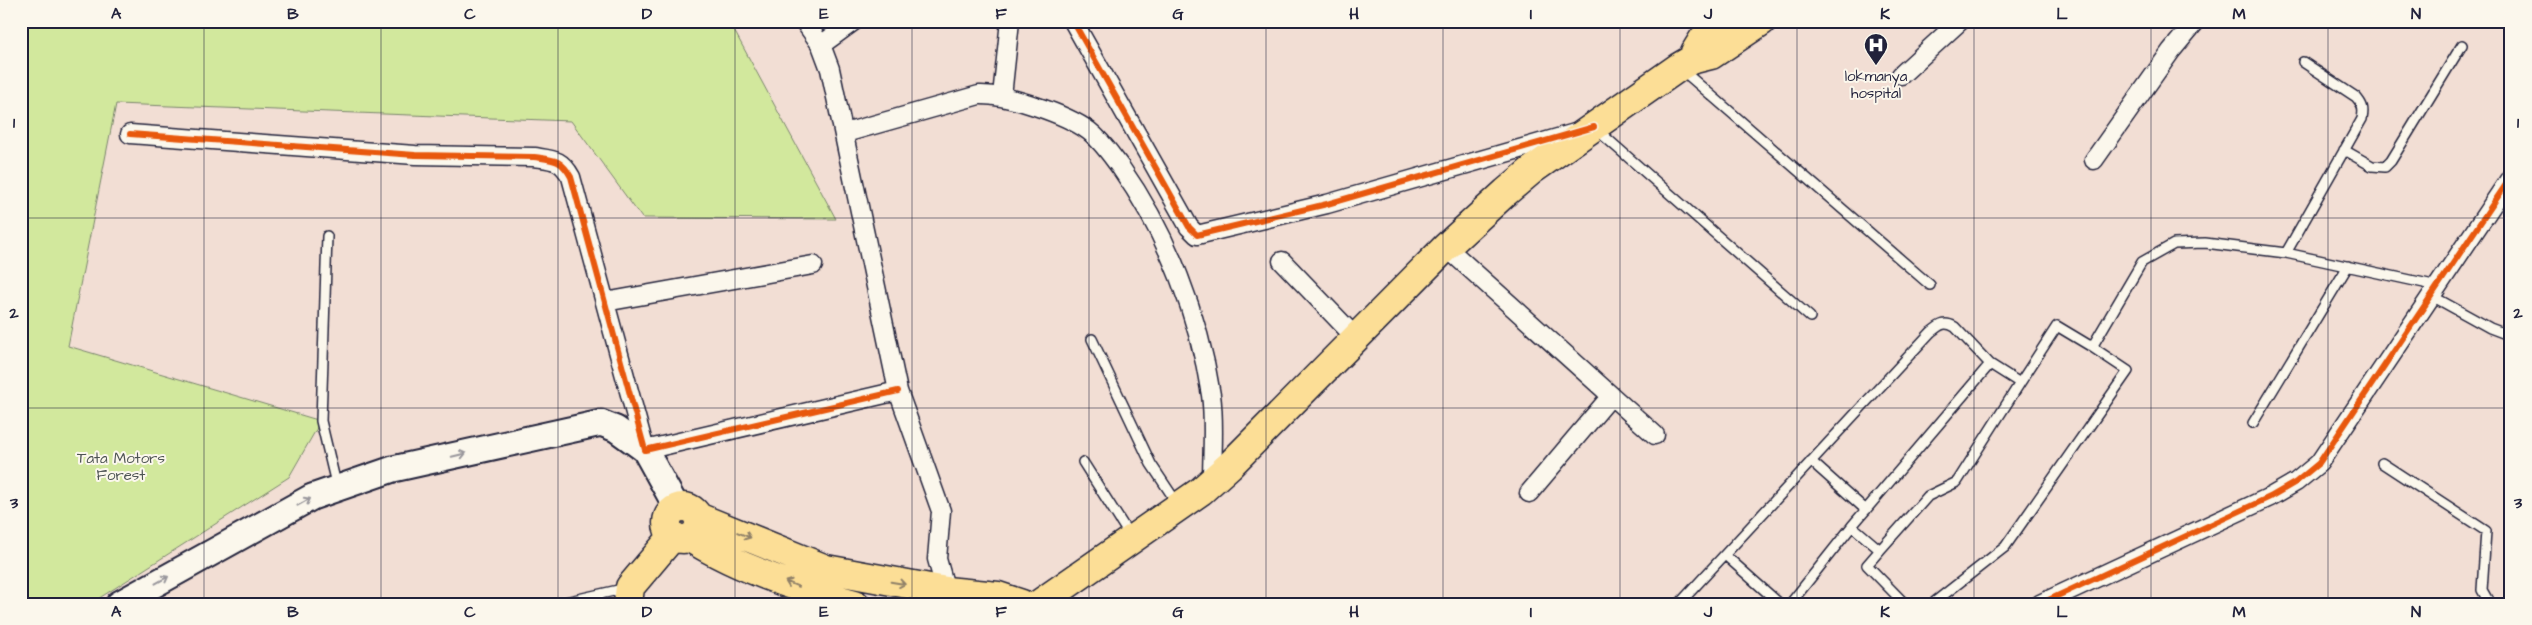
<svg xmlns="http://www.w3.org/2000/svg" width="2532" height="625" font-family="'Architects Daughter',sans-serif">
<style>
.green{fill:#d2e89d;stroke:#7a856c}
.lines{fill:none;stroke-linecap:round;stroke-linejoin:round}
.service-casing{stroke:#22223b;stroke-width:12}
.minor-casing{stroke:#22223b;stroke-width:21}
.secondary-casing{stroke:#22223b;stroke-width:29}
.primary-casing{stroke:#22223b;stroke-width:31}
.service{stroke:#fbf7ec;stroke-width:9}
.minor{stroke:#fbf7ec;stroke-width:18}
.secondary{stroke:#fbf7ec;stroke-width:25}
.primary{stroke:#fcde96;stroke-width:28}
.cycleway-casing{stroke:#fbf7ec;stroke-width:9}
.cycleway{stroke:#e8590c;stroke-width:6}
.oneway{stroke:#99979c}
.oneway2{stroke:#8f8068}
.grid{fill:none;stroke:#22223b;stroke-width:1;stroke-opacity:0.55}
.labels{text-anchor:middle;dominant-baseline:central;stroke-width:4;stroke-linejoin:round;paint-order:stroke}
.poi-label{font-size:15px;fill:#22223b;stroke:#fbf7ec}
.park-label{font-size:15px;fill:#4e5454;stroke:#fbf7ec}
.neatline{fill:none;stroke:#22223b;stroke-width:2}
.grid-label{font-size:16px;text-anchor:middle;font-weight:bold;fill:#22223b}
</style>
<rect width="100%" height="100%" fill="#f2ded4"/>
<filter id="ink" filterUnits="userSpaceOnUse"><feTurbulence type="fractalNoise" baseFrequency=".02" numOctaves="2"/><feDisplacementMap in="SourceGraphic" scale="10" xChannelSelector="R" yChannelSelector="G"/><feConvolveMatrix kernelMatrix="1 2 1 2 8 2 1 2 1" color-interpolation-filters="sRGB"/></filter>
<g filter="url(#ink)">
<path class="green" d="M 21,21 L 729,21 L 836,219 L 642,218 L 571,121 L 116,104 L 68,346 L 321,421 L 289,477 L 90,604 L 21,604 Z"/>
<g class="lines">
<g class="service-casing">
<path id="service" d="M 1681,69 L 1930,285
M 1596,129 L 1810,317
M 2344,150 L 2372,166 L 2385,167 L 2391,161 L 2462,45
M 327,236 L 321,421 L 337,488
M 2286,253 L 2362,119 C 2364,109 2363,105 2356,97 L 2303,62
M 2432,296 L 2490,328 L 2511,336
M 1092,339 L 1151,464 L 1177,503
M 2253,423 L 2348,266
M 1811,461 L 1866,510
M 1083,462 L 1130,536
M 2382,463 L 2486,531 L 2482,590 L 2490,604
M 1852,526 L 1990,364
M 1880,550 L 1867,565 L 1905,604
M 1725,555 L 1780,604
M 556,604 L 627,588
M 1679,604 L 1931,332 C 1940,325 1944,321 1955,327 L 1990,364 L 2020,383 L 2057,326 L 2092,347 L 2142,262 L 2174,244 L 2205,243 L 2286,253 L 2438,286
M 1790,604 L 1852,526 L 1880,550 L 1928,496 L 1957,482 L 2020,383
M 1932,604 L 2005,547 L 2128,371 L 2092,347"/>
</g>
<g class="minor-casing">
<path id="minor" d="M 804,21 L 821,45 L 830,69 L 898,391 L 941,511 L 937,559 L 946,591
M 1073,21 L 1189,227 L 1197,235 L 1327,204 L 1575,133
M 821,45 L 854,21
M 1901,75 L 1960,21
M 1002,96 L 1010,21
M 845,133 L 979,95 C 1007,94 1066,114 1089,131 C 1102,141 1111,155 1121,168 C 1167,233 1199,316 1211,395 C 1215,422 1212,453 1212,481
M 130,134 L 415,155 L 534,157 C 554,160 561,159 571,177 L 645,450 L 898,391
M 2094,160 L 2171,51 L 2196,21
M 1446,247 L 1655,435
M 1282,261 L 1356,338
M 605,302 L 813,265
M 1529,493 L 1611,396
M 2040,604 L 2270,497 L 2296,482 L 2319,463 L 2511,177"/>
</g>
<g class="secondary-casing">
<path id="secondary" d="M 119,604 L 312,497 L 393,469 L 601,423 L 616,429 L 645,450 L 677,508"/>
</g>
<g class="primary-casing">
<path id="primary" d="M 1695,52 L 1703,39 L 1727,21
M667 523a16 16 0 1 1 32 0a16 16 0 1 1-32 0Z
M 698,517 L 826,569 L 946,591 L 998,596 L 1022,604
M 690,538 C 739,569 799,589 855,604
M 628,604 L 630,587 L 673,536
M 1039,604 L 1201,491 L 1230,465 L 1446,247 L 1506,192 L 1532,170 L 1679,67 L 1691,60 L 1711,55 L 1762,21"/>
</g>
<use href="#service" class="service"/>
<use href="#minor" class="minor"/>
<use href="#secondary" class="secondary"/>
<use href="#primary" class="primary"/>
<g class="cycleway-casing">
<path id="cycleway" d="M 1073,21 L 1189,227 L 1197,235 L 1327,204 L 1594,127
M 130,134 L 415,155 L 534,157 C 554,160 561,159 571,177 L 645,450 L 898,391
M 2040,604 L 2270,497 L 2296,482 L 2319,463 L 2511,177"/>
</g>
<use href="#cycleway" class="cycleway"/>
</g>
<defs><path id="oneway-shaft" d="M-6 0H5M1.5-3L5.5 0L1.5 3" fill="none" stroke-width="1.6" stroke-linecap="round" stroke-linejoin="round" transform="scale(1.25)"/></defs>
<g class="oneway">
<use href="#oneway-shaft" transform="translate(459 455) rotate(-13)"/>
<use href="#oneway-shaft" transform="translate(304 502) rotate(-29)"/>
<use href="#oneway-shaft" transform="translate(162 580) rotate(-29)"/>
</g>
<g class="oneway2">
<use href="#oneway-shaft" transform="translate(744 535) rotate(22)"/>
<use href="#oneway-shaft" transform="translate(898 583) rotate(10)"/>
<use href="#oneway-shaft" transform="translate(792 584) rotate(-158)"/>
</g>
</g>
<path class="grid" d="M 204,21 L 204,604M 381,21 L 381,604M 558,21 L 558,604M 735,21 L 735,604M 912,21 L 912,604M 1089,21 L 1089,604M 1266,21 L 1266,604M 1443,21 L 1443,604M 1620,21 L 1620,604M 1797,21 L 1797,604M 1974,21 L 1974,604M 2151,21 L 2151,604M 2328,21 L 2328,604M 21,218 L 2511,218M 21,408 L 2511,408"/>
<defs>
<g id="hospital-pin" transform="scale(1.25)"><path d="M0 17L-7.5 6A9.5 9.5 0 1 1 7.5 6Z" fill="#22223b" stroke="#fbf7ec"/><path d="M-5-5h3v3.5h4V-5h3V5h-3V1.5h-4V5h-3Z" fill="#fff"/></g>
</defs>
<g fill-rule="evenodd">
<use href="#hospital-pin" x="1876" y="45"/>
</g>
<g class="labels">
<g class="poi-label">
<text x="1876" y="76">lokmanya<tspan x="1876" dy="17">hospital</tspan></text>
</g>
<g class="park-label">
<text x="121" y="458">Tata Motors<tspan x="121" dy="17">Forest</tspan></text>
</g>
</g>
<rect width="2532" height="625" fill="none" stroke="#fbf7ec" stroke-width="55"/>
<rect x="28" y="28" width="2476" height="570" class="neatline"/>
<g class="grid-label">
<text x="116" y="19">A</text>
<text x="293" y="19">B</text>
<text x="470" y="19">C</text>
<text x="647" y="19">D</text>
<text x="824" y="19">E</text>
<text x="1001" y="19">F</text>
<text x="1178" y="19">G</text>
<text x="1354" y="19">H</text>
<text x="1531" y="19">I</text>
<text x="1708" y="19">J</text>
<text x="1885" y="19">K</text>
<text x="2062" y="19">L</text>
<text x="2239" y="19">M</text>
<text x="2416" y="19">N</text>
<text x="14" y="128">1</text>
<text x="2518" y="128">1</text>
<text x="14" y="318">2</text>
<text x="2518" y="318">2</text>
<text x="14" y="508">3</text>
<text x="2518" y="508">3</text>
<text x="116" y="617">A</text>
<text x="293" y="617">B</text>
<text x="470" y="617">C</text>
<text x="647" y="617">D</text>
<text x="824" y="617">E</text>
<text x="1001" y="617">F</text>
<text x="1178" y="617">G</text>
<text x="1354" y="617">H</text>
<text x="1531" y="617">I</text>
<text x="1708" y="617">J</text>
<text x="1885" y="617">K</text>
<text x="2062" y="617">L</text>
<text x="2239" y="617">M</text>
<text x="2416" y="617">N</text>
</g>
</svg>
